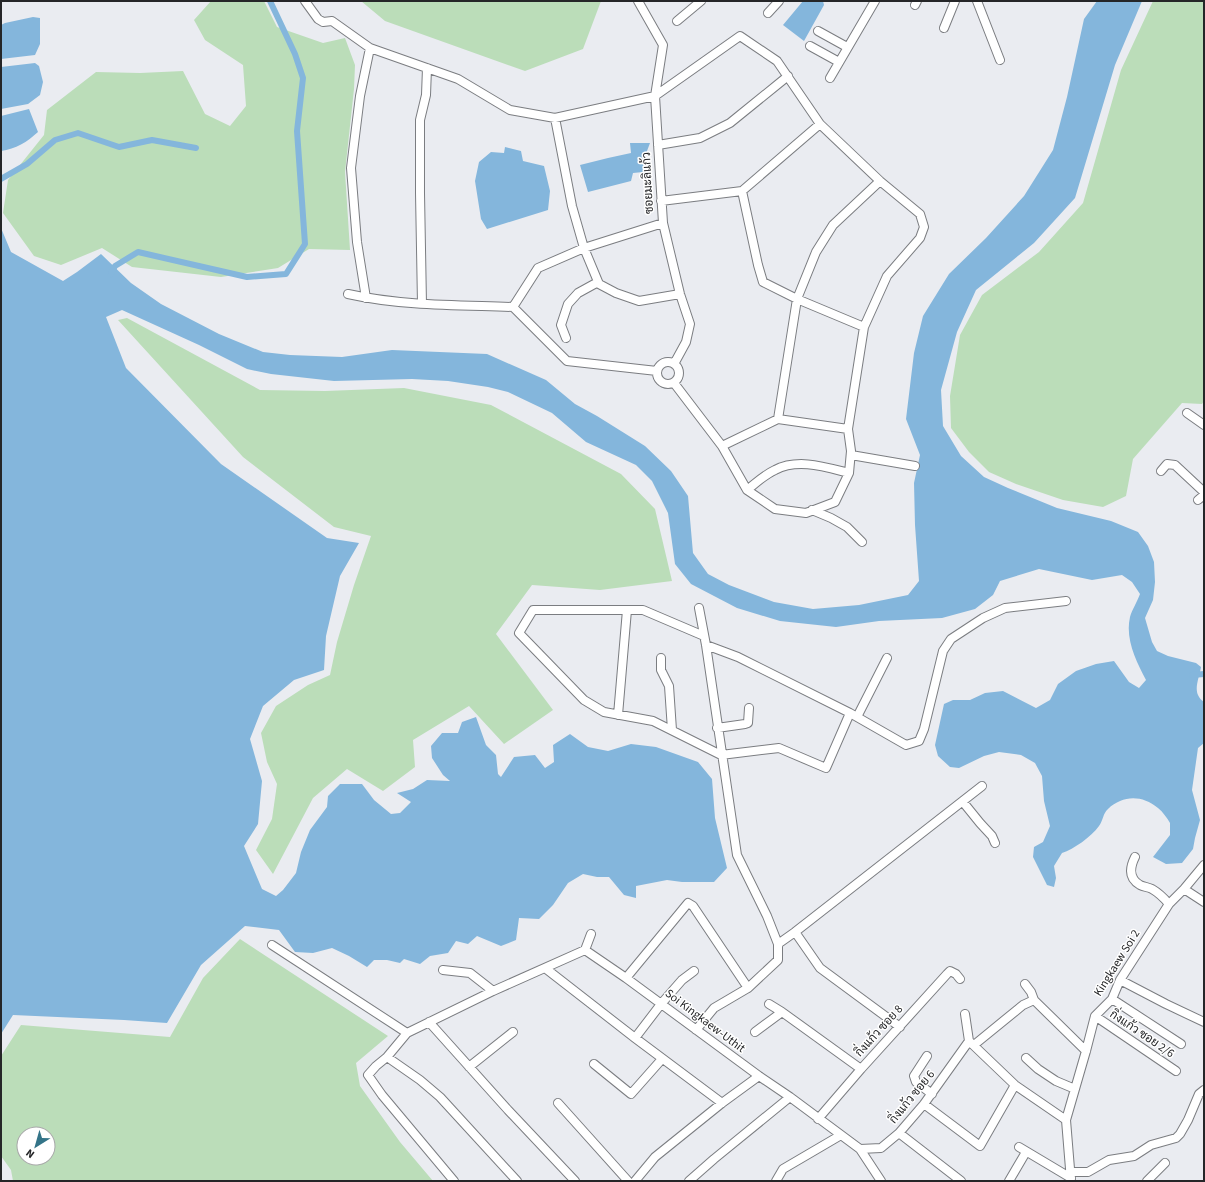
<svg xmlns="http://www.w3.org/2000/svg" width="1205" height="1182" font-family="'Source Sans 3',Sarabun,sans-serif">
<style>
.green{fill:#bbddb9;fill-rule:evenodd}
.water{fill:#84b6dc}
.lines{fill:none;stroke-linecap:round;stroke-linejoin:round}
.canal{stroke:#84b6dc;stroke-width:6}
.minor-casing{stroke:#7b7d81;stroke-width:10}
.minor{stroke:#fff;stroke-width:8}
.labels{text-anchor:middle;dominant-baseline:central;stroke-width:3;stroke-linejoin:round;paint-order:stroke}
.street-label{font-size:12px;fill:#252628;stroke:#fff}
</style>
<rect width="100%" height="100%" fill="#eaecf1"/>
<path class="green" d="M 211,1 L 264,1 L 277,27 L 323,43 L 345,38 L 355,65 L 354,89 L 345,172 L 350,250 L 309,249 L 278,268 L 221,277 L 132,267 L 102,248 L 61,265 L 34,256 L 3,213 L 8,180 L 44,135 L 47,110 L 96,72 L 140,73 L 183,71 L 205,114 L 230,126 L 246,106 L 243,65 L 205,40 L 194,20 Z
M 361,1 L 601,1 L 583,49 L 525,71 L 385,21 Z
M 1153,1 L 1204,1 L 1204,401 L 1202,404 L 1182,403 L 1133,459 L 1126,496 L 1103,507 L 1063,500 L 1016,484 L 989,472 L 969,452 L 951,428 L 950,396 L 960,335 L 982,295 L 1039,252 L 1083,203 L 1121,70 Z
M 127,318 L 260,390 L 325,391 L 404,388 L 491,405 L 621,474 L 655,509 L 672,581 L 600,590 L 532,585 L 496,634 L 553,710 L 504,744 L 469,706 L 413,740 L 415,767 L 383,791 L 347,769 L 313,798 L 273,874 L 256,850 L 272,819 L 277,784 L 267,762 L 261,733 L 276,706 L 308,685 L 330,675 L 337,642 L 354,585 L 371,536 L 334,527 L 243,457 L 118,320 Z
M 240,939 L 388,1036 L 356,1063 L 360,1086 L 400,1142 L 433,1181 L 13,1181 L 11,1170 L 1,1156 L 1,1056 L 21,1025 L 170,1037 L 203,978 ZM 24,1134 L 48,1134 L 48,1158 L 24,1158 Z"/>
<path class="water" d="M 803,1 L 823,1 L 824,5 L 804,41 L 783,25 Z
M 1097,1 L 1142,1 L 1115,65 L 1075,198 L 1034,243 L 976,290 L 957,332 L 941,390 L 943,426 L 961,456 L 984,477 L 1008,488 L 1057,508 L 1111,521 L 1138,532 L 1148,546 L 1154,562 L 1155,582 L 1153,600 L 1145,618 L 1152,642 L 1157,651 L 1168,656 L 1196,663 L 1201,667 C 1199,680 1191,693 1204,702 L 1204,743 L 1198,748 L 1192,790 L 1200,820 L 1195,838 L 1193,849 L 1182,863 L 1166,864 L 1153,857 L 1170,835 L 1170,823 C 1167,818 1163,812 1158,808 C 1142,795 1123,795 1108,809 C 1103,813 1103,821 1099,826 C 1091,837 1074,849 1062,853 L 1054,866 L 1056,878 L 1054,887 L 1047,885 L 1033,857 L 1034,847 L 1043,842 L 1050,826 L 1044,801 L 1042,776 L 1035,763 L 1021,755 L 999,752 L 984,756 L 959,768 L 950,767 L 938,756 L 935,745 L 944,704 L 953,700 L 970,700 L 985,693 L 1003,691 L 1036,708 L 1050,700 L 1058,684 L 1076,671 L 1096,664 L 1114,661 L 1129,682 L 1139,688 L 1146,680 C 1136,661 1125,639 1130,617 C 1132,610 1137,602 1140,594 L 1132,582 L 1122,575 L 1092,580 L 1039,569 L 1000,581 L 993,595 L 975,609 L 942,618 L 879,621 L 836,627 L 780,621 L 737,608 L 691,584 L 675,564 L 668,513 L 652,481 L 636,465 L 586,442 L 552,413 L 508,392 L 488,387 L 448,381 L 412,379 L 334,381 L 271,374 L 247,369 L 199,345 L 122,310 L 106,317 L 126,368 L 221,464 L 327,538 L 359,543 L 340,576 L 326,636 L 324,670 L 294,680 L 263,706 L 250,739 L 262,781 L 258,824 L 244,846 L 262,889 L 276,896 L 283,890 L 296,873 L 301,852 L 310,830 L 327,807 L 328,796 L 340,784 L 362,784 L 374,800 L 391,814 L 400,813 L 411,802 L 397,793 L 413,789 L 427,780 L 450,781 L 443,775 L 432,758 L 431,746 L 442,733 L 458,733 L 462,722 L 476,717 L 486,745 L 496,755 L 498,774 L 501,777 L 514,757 L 535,755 L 545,768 L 554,762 L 553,745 L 570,734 L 588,747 L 608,751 L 631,744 L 656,747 L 698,762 L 712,779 L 715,818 L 727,868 L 714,882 L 682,882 L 667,880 L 636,886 L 636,898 L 624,895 L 609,877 L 597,877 L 583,874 L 568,883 L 553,905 L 539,919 L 519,918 L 516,940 L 501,946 L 477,936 L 468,944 L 456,941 L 448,953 L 430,956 L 420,964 L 404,959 L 400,963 L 387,960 L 374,960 L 367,967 L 349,956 L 332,948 L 313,953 L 295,952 L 279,930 L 245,926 L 201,965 L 167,1023 L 124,1020 L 13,1015 L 1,1034 L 1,228 L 11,252 L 63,281 L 77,272 L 101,254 L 131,283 L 161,304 L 219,334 L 263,352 L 290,355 L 342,357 L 392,350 L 487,354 L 546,380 L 575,404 L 597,416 L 645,446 L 671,471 L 688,496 L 693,553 L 708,574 L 729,585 L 774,602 L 813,609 L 859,605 L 908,595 L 919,581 L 915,525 L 914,483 L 920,455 L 906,419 L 914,353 L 923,316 L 949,274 L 986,238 L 1024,196 L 1053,150 L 1067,97 L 1084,19 Z
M 33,17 L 40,18 L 40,44 L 35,55 L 1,59 L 1,25 L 5,23 Z
M 35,63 L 39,66 L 43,82 L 40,95 L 28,104 L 1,109 L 1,67 Z
M 29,109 L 38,132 C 27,142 16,149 1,151 L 1,116 Z
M 630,143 L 650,143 L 644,159 L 643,172 L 633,173 L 631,181 L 588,192 L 580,165 L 608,158 L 631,153 Z
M 505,147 L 521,151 L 523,161 L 544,166 L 550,191 L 548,210 L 487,229 L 481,219 L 475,181 L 479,162 L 491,152 L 504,153 Z"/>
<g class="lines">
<path class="canal" d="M 1,179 L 27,164 L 55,140 L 78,133 L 119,147 L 152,140 L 196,148
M 111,274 L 115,266 L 138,252 L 247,277 L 286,274 L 305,244 L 297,131 L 303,78 L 295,54 L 270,1
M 1192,675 L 1204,674"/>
<g class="minor-casing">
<path id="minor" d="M 305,1 L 318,19 L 323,22 L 332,21 L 370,48 L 458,79 L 510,110 L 555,118 L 655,96 L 740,36 L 777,61 L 820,124 L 880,181 L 920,214 L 924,227 L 920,238 L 887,276 L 864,327 L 848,429 L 851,451 L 849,473 L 835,502 L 806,513 L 775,509 L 747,490 L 722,446 L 674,383
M 638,1 L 663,45 L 655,96 L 663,223 L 680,294 L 690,324 L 686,342 L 674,364
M 977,1 L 1000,60
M 915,5 L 917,1
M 768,13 L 779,1
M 677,21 L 701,1
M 944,28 L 955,1
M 818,31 L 847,47
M 810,46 L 839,62
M 830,78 L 875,1
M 555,118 L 572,206 L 584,248 L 599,284 L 616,293 L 639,301 L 680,294
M 658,145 L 700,138 L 730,123 L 788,76
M 742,191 L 758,265 L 763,282 L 797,299 L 864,327
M 661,201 L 742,191 L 820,124
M 348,294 C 402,306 458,305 513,307 L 567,361 L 657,371
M 366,298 L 357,242 L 351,168 L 360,96 L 370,48
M 422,304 L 420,193 L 420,120 L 426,95 L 427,68
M 513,307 L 538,268 L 584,248 L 663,223
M 566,338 L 561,325 L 568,304 L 578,293 L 598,282
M657 373a11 11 0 1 1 22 0a11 11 0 1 1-22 0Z
M 1187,413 L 1204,425
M 778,419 L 848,429
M 722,446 L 778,419 L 797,299 L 816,252 L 833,225 L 880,181
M 851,455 L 915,466
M 1161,471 L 1167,464 L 1175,465 L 1204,492
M 747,490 C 756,483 764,475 775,470 C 798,458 825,467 849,473
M 1198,500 L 1204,495
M 812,510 L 831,518 L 847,527 L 862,542
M 704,636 L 643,610 L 533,610 L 519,633 L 584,700 L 604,712 L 653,721 L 721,755 L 779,748 L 826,768 L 850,713
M 706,645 L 738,657 L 850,713 L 906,745 L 919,741 L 924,729 L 943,651 L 951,639 L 983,618 L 1005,608 L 1066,601
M 661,658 L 661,670 L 669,686 L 672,730
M 618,715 L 627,610
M 857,717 L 887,658
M 717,728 L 745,724 L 748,723 L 749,708
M 963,802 L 980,823 L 992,836 L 995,843
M 1135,857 C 1130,867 1128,878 1140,885 C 1144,887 1148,887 1152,889 C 1159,893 1164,898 1169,904
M 1184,889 L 1204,902
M 795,932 L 820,968 L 900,1027
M 778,944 L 795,932 L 982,786
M 272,945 L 407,1033
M 585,950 L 591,934
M 545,968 L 635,1038 L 722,1103
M 443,970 L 470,973 L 493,991 L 585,950 L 626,978 L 759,1076 L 790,1097 L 860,1149 L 881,1181
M 626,978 L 688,903 L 693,906 L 748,988
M 1120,980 L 1166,1004 L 1204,1022
M 1025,984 L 1031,992 L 1034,1000 L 1086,1051
M 493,991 L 407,1033 L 387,1057 L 420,1080 L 440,1097 L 517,1181
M 1112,999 L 1181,1044
M 661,1004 L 682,980 L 694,971
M 782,1012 L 861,1069
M 965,1014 L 969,1041
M 1095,1016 L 1176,1071
M 429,1022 L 508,1110 L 575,1181
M 696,1030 L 714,1008 L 748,988 L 778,960 L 778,944 L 767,916 L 737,855 L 706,645 L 699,608
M 755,1032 L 782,1012 L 769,1004
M 635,1038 L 661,1004
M 969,1041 L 1015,1085 L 1066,1120
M 974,1045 L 1023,1005 L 1034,1000
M 927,1056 L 914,1076 L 916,1082 L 932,1094
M 387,1057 L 376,1066 L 368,1075 L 382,1095 L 454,1181
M 1026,1058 L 1038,1069 L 1056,1081 L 1075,1089
M 594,1064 L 631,1094 L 662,1059
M 469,1067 L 513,1032
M 558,1103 L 628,1181
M 924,1104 L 980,1146 L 1015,1085
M 818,1119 L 861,1069 L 947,974 L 950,971 L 956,974 L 960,979
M 899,1133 L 961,1181
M 1019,1147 L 1071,1178
M 860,1149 L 881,1148 L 899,1133 L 924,1104 L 969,1041
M 1071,1172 L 1088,1172 L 1109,1160 L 1134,1156 L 1151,1145 L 1176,1138 L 1180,1134 L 1188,1120 L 1199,1094 L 1204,1090
M 635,1181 L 655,1157 L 722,1103 L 759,1076
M 689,1181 L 714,1159 L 790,1097
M 776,1181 L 783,1169 L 841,1135
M 1009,1181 L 1026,1152
M 1071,1181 L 1066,1120 L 1086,1051 L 1095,1016 L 1112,999 L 1120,980 L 1169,904 L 1184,889 L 1204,865
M 1147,1181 L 1165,1163"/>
</g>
<use href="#minor" class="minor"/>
</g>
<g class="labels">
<g class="street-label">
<text transform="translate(648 183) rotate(-93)">ซอยมะลิแก้ว</text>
<text transform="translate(1117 963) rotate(-58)">Kingkaew Soi 2</text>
<text transform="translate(705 1021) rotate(37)">Soi Kingkaew-Uthit</text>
<text transform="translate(879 1031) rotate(-48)">กิ่งแก้ว ซอย 8</text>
<text transform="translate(1142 1034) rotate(34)">กิ่งแก้ว ซอย 2/6</text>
<text transform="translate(912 1097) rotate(-51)">กิ่งแก้ว ซอย 6</text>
</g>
</g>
<rect width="1205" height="1182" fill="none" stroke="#252628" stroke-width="4"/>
<g transform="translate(36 1146) rotate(217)"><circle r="19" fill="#ffffff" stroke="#a8a8a9"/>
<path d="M0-3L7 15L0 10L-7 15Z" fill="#347488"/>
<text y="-6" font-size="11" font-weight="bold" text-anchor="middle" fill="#252628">N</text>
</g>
</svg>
